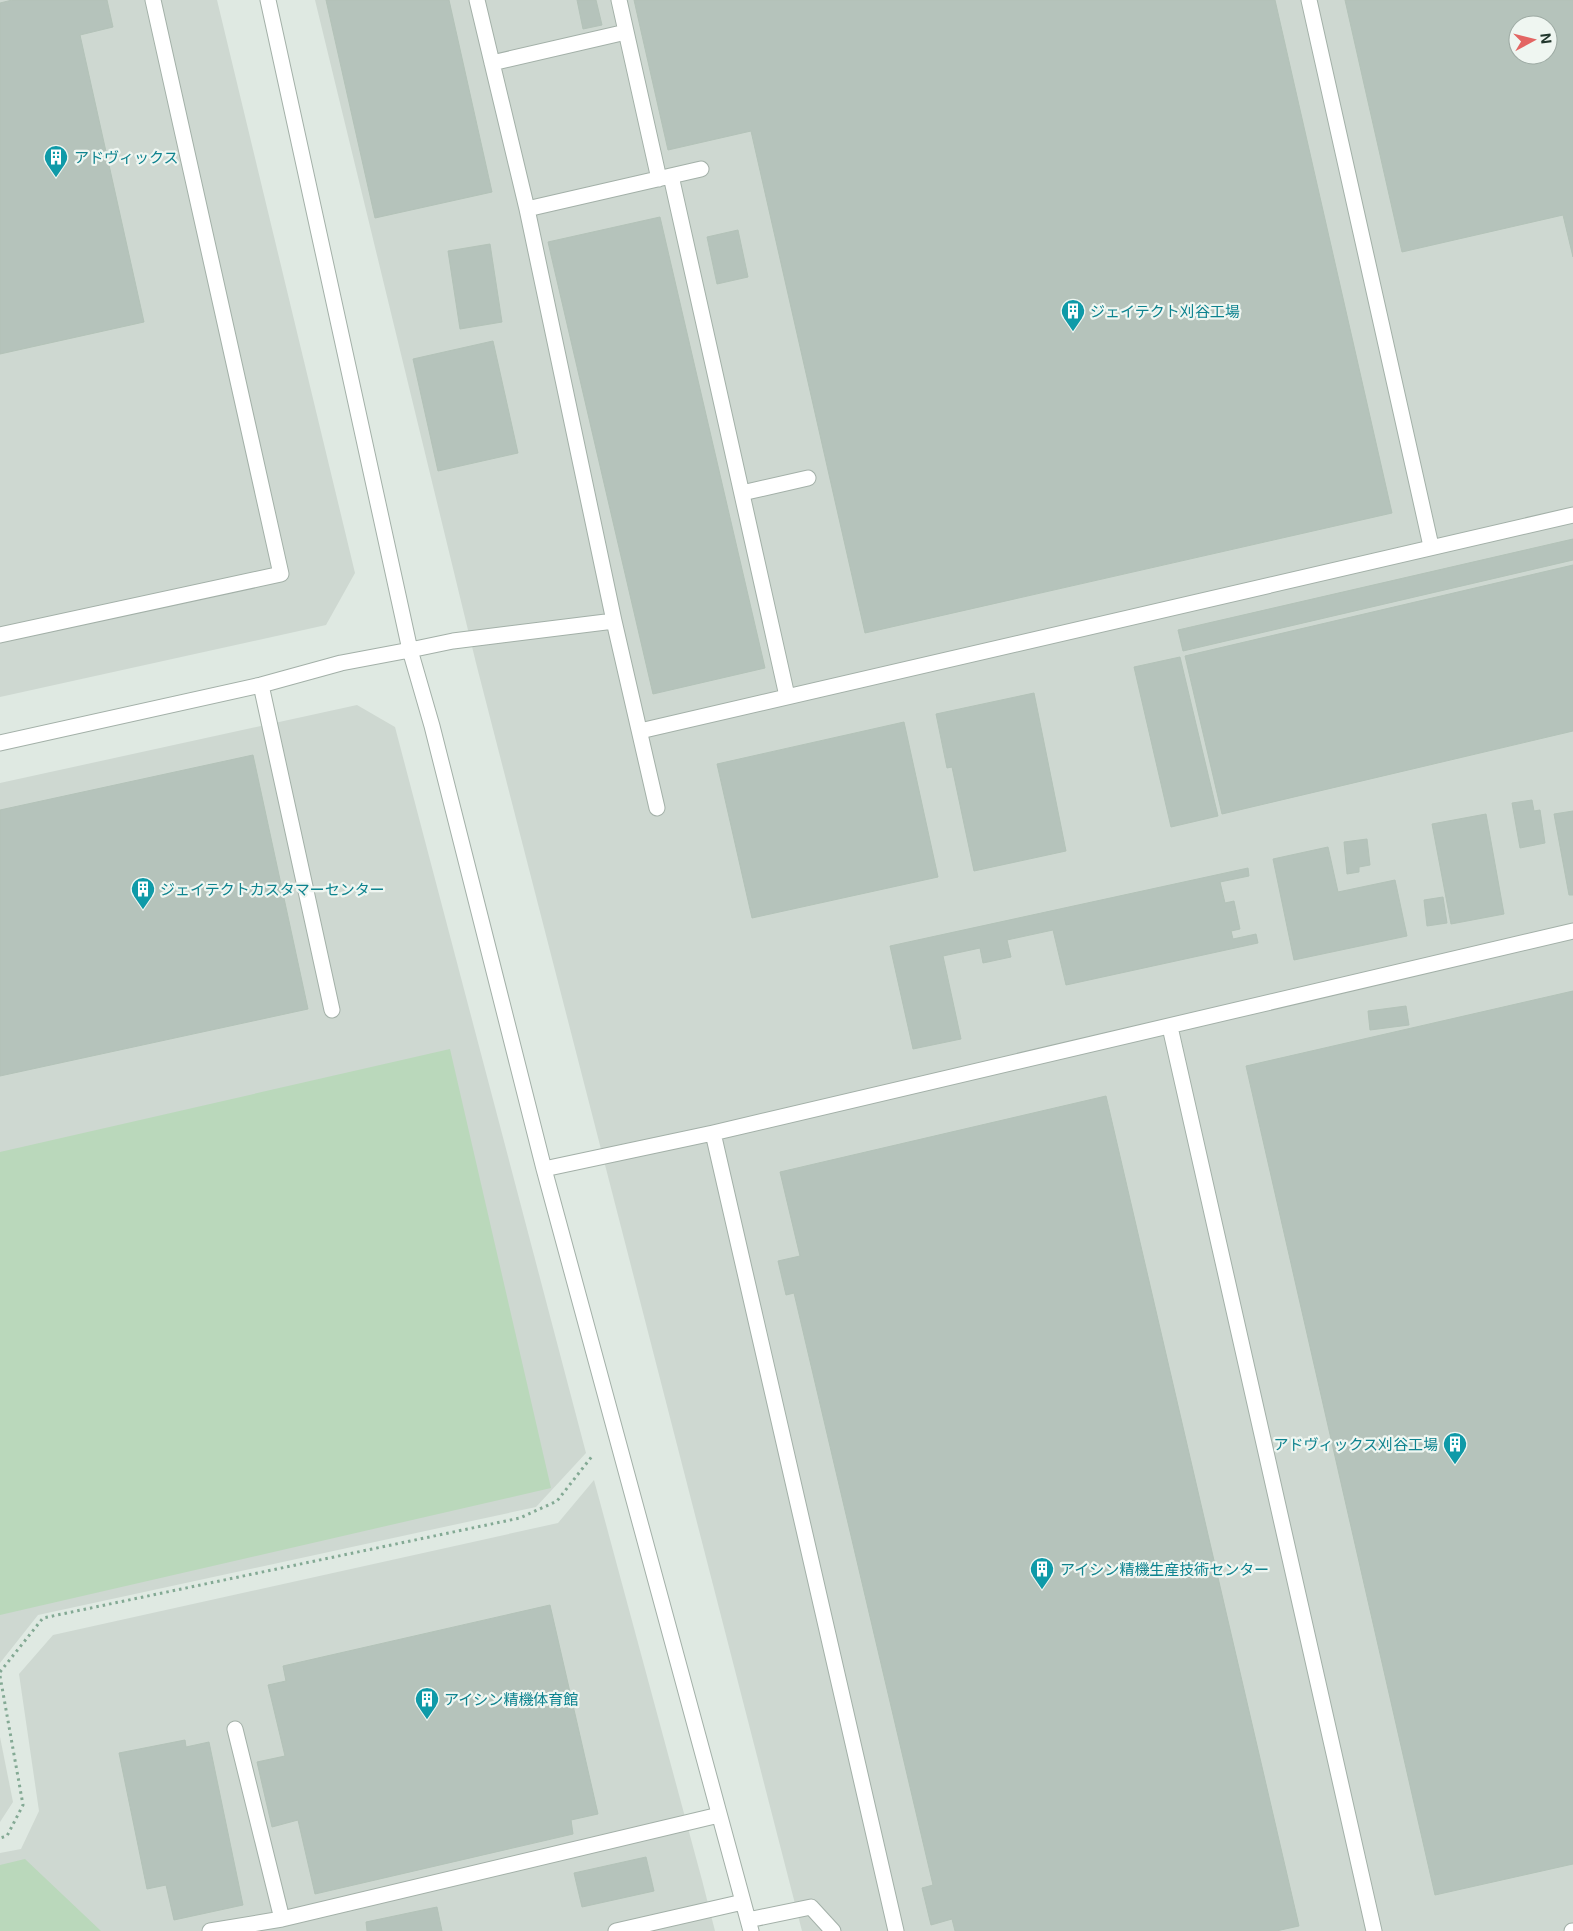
<svg xmlns="http://www.w3.org/2000/svg" width="1573" height="1931" font-family="Inter,'Noto Sans JP',sans-serif">
<style>
.built{fill:#ced8d1;fill-rule:evenodd}
.green{fill:#bad8bb}
.building{fill:#b5c3bb;stroke:#b3c2b8;fill-rule:evenodd}
.lines{fill:none;stroke-linecap:round;stroke-linejoin:round}
.minor-casing{stroke:#a3b0a8;stroke-width:17}
.path{stroke:#83a994;stroke-width:3;stroke-dasharray:2.5 4;stroke-linecap:butt}
.minor{stroke:#fff;stroke-width:15}
.labels{text-anchor:middle;dominant-baseline:central;stroke-width:4.5;stroke-linejoin:round;paint-order:stroke}
.culture-label{font-size:15px;fill:#0d838f;stroke:#eff6f1;text-anchor:start}
</style>
<rect width="100%" height="100%" fill="#dfe9e2"/>
<path class="built" d="M 0,0 L 217,0 L 355,573 L 326,625 L 0,697 Z
M 315,0 L 1573,0 L 1573,1931 L 802,1931 L 476,663 ZM 1518,25 L 1548,25 L 1548,55 L 1518,55 Z
M 357,705 L 395,727 L 586,1453 L 536,1507 L 38,1615 L 0,1663 L 0,783 Z
M 594,1480 L 702,1880 L 715,1931 L 0,1931 L 0,1853 L 21,1849 L 39,1811 L 19,1674 L 53,1635 L 558,1523 Z
M 0,1737 L 13,1802 L 0,1822 Z"/>
<path class="green" d="M 450,1049 L 551,1488 L 0,1615 L 0,1152 Z
M 25,1859 L 101,1931 L 0,1931 L 0,1865 Z"/>
<path class="building" d="M 12,0 L 107,0 L 113,27 L 80,35 L 144,322 L 0,354 L 0,3 Z
M 326,0 L 449,0 L 492,192 L 375,218 Z
M 577,0 L 596,0 L 602,25 L 583,29 Z
M 634,0 L 1275,0 L 1392,513 L 865,633 L 751,131 L 668,150 Z
M 1345,0 L 1573,0 L 1573,257 L 1563,215 L 1402,252 ZM 1518,25 L 1548,25 L 1548,55 L 1518,55 Z
M 660,217 L 765,668 L 653,694 L 548,242 Z
M 738,230 L 748,277 L 717,284 L 707,237 Z
M 490,244 L 502,322 L 460,329 L 448,251 Z
M 493,341 L 518,453 L 438,471 L 413,359 Z
M 1573,539 L 1573,560 L 1183,651 L 1178,630 Z
M 1573,565 L 1573,731 L 1222,814 L 1185,656 Z
M 1180,657 L 1218,816 L 1171,827 L 1134,667 Z
M 1034,693 L 1066,851 L 974,871 L 952,767 L 947,768 L 936,714 Z
M 904,722 L 938,877 L 752,918 L 717,764 Z
M 253,755 L 308,1009 L 0,1076 L 0,810 Z
M 1532,800 L 1534,811 L 1540,810 L 1545,843 L 1520,848 L 1512,803 Z
M 1573,811 L 1573,895 L 1569,895 L 1554,814 Z
M 1486,814 L 1504,914 L 1451,924 L 1432,824 Z
M 1367,839 L 1370,865 L 1359,867 L 1359,872 L 1347,874 L 1344,842 Z
M 1328,847 L 1338,892 L 1395,880 L 1407,936 L 1294,960 L 1273,859 Z
M 1248,868 L 1249,876 L 1220,882 L 1225,903 L 1234,901 L 1240,929 L 1231,931 L 1233,939 L 1256,934 L 1258,943 L 1066,985 L 1053,930 L 1007,940 L 1011,957 L 983,963 L 980,948 L 943,956 L 961,1039 L 913,1049 L 890,946 Z
M 1443,897 L 1447,923 L 1427,926 L 1424,900 Z
M 1573,991 L 1573,1864 L 1435,1895 L 1246,1066 Z
M 1406,1006 L 1409,1025 L 1370,1030 L 1368,1011 Z
M 1106,1096 L 1299,1926 L 1276,1931 L 955,1931 L 952,1919 L 931,1925 L 922,1888 L 933,1885 L 794,1293 L 786,1295 L 778,1261 L 800,1256 L 780,1172 Z
M 550,1605 L 598,1814 L 571,1820 L 573,1834 L 315,1894 L 298,1820 L 272,1827 L 257,1762 L 285,1756 L 268,1685 L 286,1681 L 283,1666 Z
M 185,1740 L 186,1747 L 209,1742 L 243,1905 L 174,1920 L 166,1885 L 147,1889 L 119,1753 Z
M 646,1857 L 654,1891 L 582,1907 L 574,1873 Z
M 437,1907 L 442,1931 L 367,1931 L 366,1922 Z"/>
<g class="lines">
<g class="minor-casing">
<path id="minor" d="M 268,0 L 410,650 L 432,726 L 544,1169 L 751,1931
M 619,0 L 659,179
M 1309,0 L 1431,546
M 492,63 L 626,32
M 671,176 L 787,696
M 527,209 L 701,169
M 742,493 L 808,478
M 614,621 L 657,808
M 0,635 L 281,574 L 153,0
M 261,685 L 332,1010
M 640,731 L 1573,515
M 0,743 L 261,685 L 341,663 L 410,650 L 453,641 L 614,621 L 527,209 L 477,0
M 1170,1027 L 1374,1931
M 713,1133 L 896,1931
M 544,1169 L 713,1133 L 1573,931
M 235,1729 L 282,1919
M 748,1920 L 811,1907 L 833,1931
M 210,1931 L 282,1919 L 719,1815
M 616,1931 L 743,1902
M 1572,1931 L 1573,1931"/>
</g>
<path class="path" d="M 0,1672 L 43,1618 L 520,1518 L 557,1501 L 593,1455
M 0,1676 L 23,1805 L 7,1836 L 0,1838"/>
<use href="#minor" class="minor"/>
</g>
<defs>
<g id="building-pin" transform="scale(1.25)"><path d="M0 17L-7.5 6A9.5 9.5 0 1 1 7.5 6Z" fill="#0f9aa8" stroke="#eff6f1"/><path d="M-4-6H4V6H1V3H-1V6H-4ZM-2.5-4.3h1.7v1.8h-1.7ZM.8-4.3h1.7v1.8H.8ZM-2.5-1h1.7V.8h-1.7ZM.8-1h1.7V.8H.8Z" fill="#fff"/></g>
</defs>
<g fill-rule="evenodd">
<use href="#building-pin" x="56" y="157"/>
<use href="#building-pin" x="1073" y="311"/>
<use href="#building-pin" x="143" y="889"/>
<use href="#building-pin" x="1455" y="1444"/>
<use href="#building-pin" x="1042" y="1569"/>
<use href="#building-pin" x="427" y="1699"/>
</g>
<g class="labels">
<g class="culture-label">
<text x="74" y="157">アドヴィックス</text>
<text x="1090" y="311">ジェイテクト刈谷工場</text>
<text x="160" y="889">ジェイテクトカスタマーセンター</text>
<text x="1438" y="1444" text-anchor="end">アドヴィックス刈谷工場</text>
<text x="1060" y="1569">アイシン精機生産技術センター</text>
<text x="444" y="1699">アイシン精機体育館</text>
</g>
</g>
<g transform="translate(1533 40) rotate(83)"><circle r="24" fill="#eff6f1" stroke="#9daaa3"/>
<path d="M0-4L9 19L0 12L-9 19Z" fill="#e36563"/>
<text y="-8" font-size="14" font-weight="bold" text-anchor="middle" fill="#22372d">N</text>
</g>
</svg>
